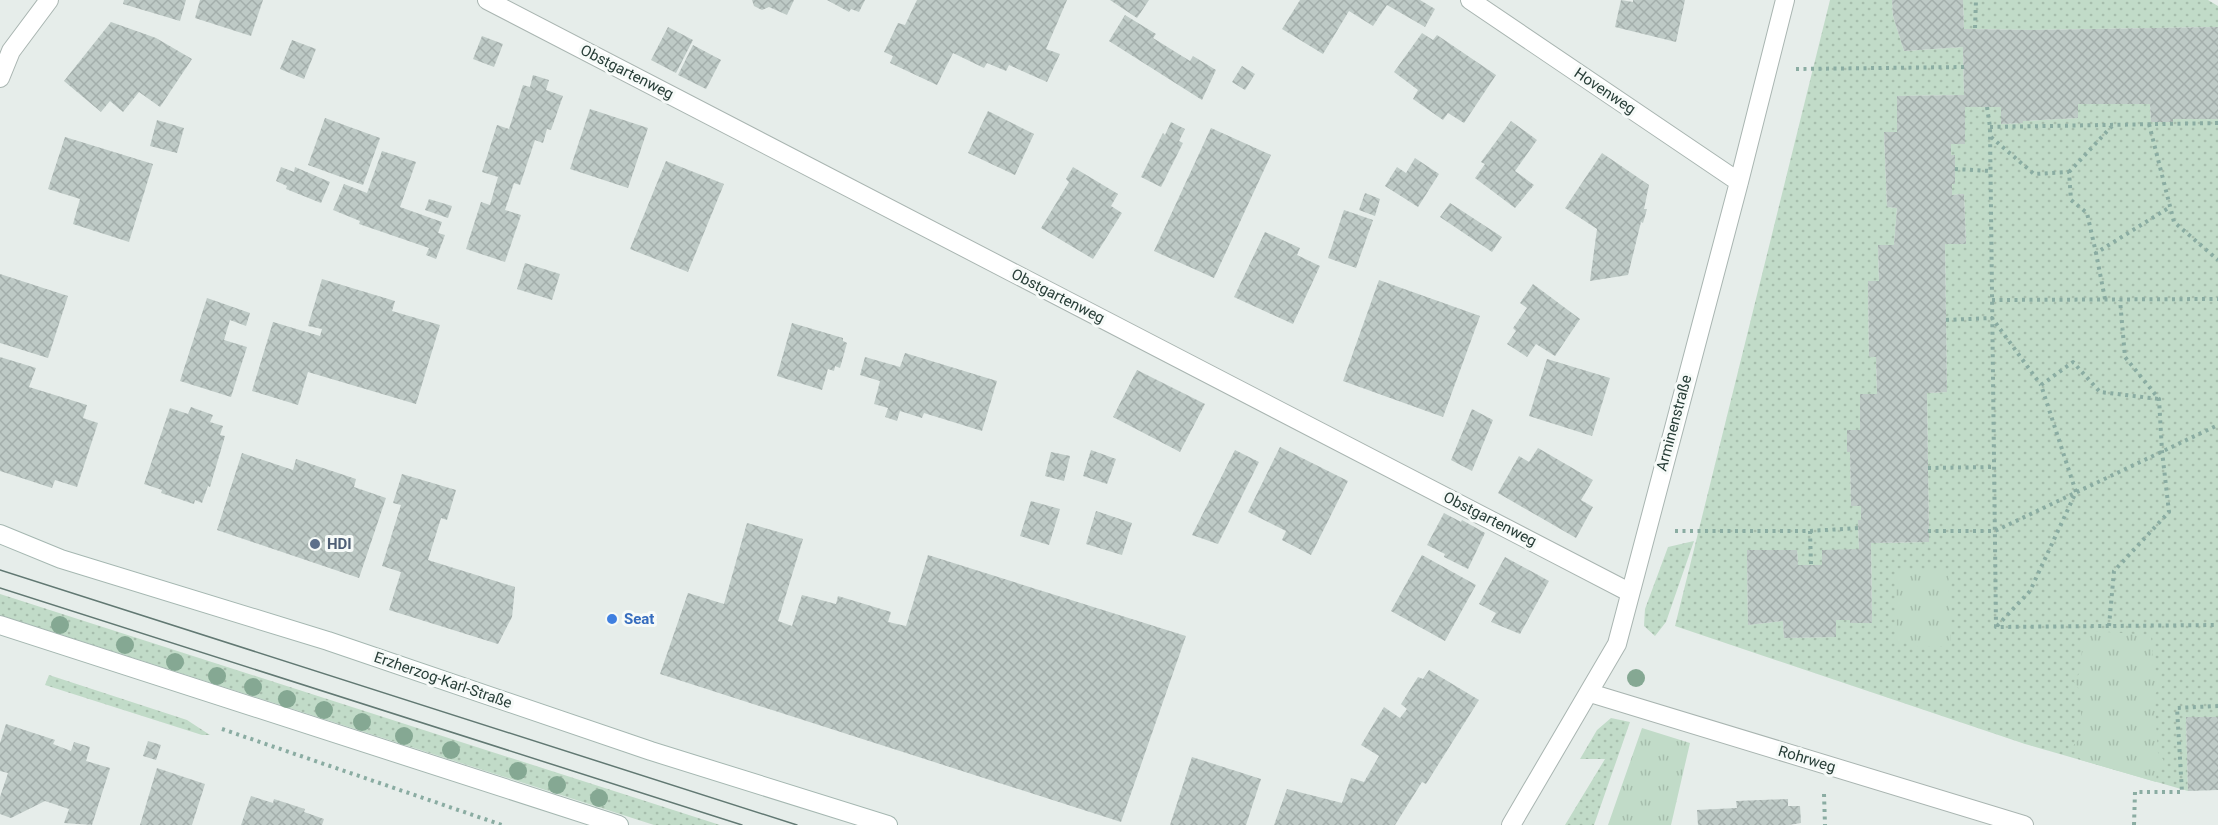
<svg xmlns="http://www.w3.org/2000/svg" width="2218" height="825" font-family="Roboto,sans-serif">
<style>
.grass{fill:url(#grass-dots)}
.park{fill:url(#park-tufts)}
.building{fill:url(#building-cross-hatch)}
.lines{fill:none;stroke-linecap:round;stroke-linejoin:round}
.lane-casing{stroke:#a9b5b1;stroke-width:20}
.street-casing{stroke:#a9b5b1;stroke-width:20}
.secondary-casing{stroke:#a5b7b1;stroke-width:20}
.path{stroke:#8aaca2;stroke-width:4;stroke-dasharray:3 4.5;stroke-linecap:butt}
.lane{stroke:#fff;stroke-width:18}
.street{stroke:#fff;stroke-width:18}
.secondary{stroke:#fff;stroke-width:18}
.tram{stroke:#617872;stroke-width:1.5}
.tree{fill:#85a893}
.service-dot{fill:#5c6f8a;stroke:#f6faf8;stroke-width:2}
.shop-dot{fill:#3f7fe0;stroke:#f6faf8;stroke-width:2}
.labels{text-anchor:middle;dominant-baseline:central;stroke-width:6;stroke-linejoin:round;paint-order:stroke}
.street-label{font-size:15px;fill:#273d37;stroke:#f6faf8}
.service-label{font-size:15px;font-weight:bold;fill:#4e5e75;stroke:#f6faf8;text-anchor:start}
.shop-label{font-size:15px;font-weight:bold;fill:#366cbe;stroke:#f6faf8;text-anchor:start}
</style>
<defs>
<pattern id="grass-dots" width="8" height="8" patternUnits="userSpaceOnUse" patternTransform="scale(1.5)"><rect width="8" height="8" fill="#c1dbc8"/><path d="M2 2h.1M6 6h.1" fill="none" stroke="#a6bdac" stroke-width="1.8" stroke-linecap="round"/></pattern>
<pattern id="park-tufts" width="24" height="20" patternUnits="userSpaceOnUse" patternTransform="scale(1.5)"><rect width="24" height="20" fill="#c1dbc8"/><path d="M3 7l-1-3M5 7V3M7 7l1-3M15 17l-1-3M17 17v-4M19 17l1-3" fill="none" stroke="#a6bdac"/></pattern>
<pattern id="building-cross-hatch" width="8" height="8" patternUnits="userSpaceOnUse" patternTransform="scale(1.5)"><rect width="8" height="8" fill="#becac6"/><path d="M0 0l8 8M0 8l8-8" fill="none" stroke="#a3aeab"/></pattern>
</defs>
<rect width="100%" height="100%" fill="#e6edea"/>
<path class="grass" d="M 1830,0 L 1892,0 L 1893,16 L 1904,51 L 1963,47 L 1964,95 L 1898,96 L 1897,132 L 1884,132 L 1887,207 L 1897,208 L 1894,245 L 1878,245 L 1879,281 L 1868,282 L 1869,357 L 1876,357 L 1877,394 L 1860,394 L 1860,430 L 1847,452 L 1850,452 L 1851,506 L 1861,506 L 1861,520 L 1858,520 L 1859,549 L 1822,565 L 1798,565 L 1797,550 L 1747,551 L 1748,625 L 1783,621 L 1784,638 L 1836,637 L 1836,620 L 1850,620 L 1851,623 L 1872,623 L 1871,543 L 1929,542 L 1927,393 L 1947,392 L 1945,244 L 1966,243 L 1964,194 L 1952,195 L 1952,184 L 1955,184 L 1955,155 L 1951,155 L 1951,144 L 1965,143 L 1965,107 L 2001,107 L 2002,124 L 2022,123 L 2023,121 L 2078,118 L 2078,104 L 2150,104 L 2151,122 L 2173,122 L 2173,119 L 2218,119 L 2218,717 L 2186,717 L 2188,791 L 2025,744 L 1675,626 Z
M 1963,0 L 2208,0 L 2218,6 L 2218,27 L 2031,30 L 1964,29 Z
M 1694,541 L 1666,622 L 1655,636 L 1644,626 L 1645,609 L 1668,547 Z
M 0,594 L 720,825 L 654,825 L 0,615 Z
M 49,675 L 187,720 L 210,735 L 202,735 L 45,685 Z
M 1611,718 L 1630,722 L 1594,825 L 1565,825 L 1605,759 L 1580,759 L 1597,730 Z"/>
<path class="park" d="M 1948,569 L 1951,646 L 1913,647 L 1912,642 L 1897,642 L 1896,570 Z
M 2091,631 L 2151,635 L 2154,676 L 2164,684 L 2154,695 L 2158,753 L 2167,764 L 2157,771 L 2156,782 L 2081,760 L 2072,747 L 2081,737 L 2081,692 L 2074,682 L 2080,672 L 2083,639 Z
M 1642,728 L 1690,743 L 1671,825 L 1608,825 Z"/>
<path class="building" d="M 124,0 L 186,0 L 180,21 L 123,4 Z
M 200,0 L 263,0 L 251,36 L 195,18 Z
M 752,0 L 794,0 L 787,15 L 769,7 L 762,10 L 754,6 Z
M 827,0 L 865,0 L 859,12 L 851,9 L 849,12 Z
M 917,0 L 1067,0 L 1046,49 L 1060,54 L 1047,82 L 1009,65 L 1006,71 L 987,63 L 984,68 L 953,53 L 937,85 L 890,63 L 893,56 L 884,52 L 898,23 L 905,25 Z
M 1110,0 L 1149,0 L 1137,18 Z
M 1300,0 L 1420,0 L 1435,9 L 1425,27 L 1387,5 L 1373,26 L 1349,11 L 1323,54 L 1282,29 Z
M 1621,0 L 1633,2 L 1633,0 L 1685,0 L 1676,42 L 1615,27 Z
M 1892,0 L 1963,0 L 1964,29 L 2031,30 L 2218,27 L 2218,119 L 2173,119 L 2173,122 L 2151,122 L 2150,104 L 2078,104 L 2078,118 L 2023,121 L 2023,123 L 2001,124 L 2001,107 L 1965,107 L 1965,144 L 1951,144 L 1951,155 L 1955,155 L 1955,184 L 1952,184 L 1952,195 L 1964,194 L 1966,244 L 1945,244 L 1947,392 L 1927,393 L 1929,542 L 1871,543 L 1872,623 L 1850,623 L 1850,620 L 1836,620 L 1836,637 L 1784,638 L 1783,621 L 1748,625 L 1747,550 L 1797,550 L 1798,565 L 1822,565 L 1822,550 L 1859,549 L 1858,520 L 1861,520 L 1861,506 L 1851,506 L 1850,452 L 1847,452 L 1847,430 L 1860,430 L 1860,394 L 1877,394 L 1876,357 L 1869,357 L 1868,281 L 1879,281 L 1878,245 L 1894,245 L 1897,208 L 1887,207 L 1884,132 L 1897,132 L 1897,96 L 1964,95 L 1963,47 L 1904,51 L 1893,16 Z
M 1125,15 L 1156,34 L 1153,38 L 1190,61 L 1193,56 L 1216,70 L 1202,100 L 1109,41 Z
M 111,22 L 156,38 L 192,59 L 160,107 L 139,92 L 123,112 L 110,101 L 101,112 L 64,81 Z
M 668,27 L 693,40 L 676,73 L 651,60 Z
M 1422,33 L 1433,40 L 1437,35 L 1496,75 L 1464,123 L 1448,113 L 1443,120 L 1413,99 L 1418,90 L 1394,72 Z
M 482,36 L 503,44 L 494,67 L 473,59 Z
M 292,40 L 316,49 L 304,79 L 280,69 Z
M 693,45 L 721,60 L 706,89 L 678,75 Z
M 1242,66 L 1255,74 L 1245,90 L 1232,82 Z
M 533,75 L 549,80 L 546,90 L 563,96 L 551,130 L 547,129 L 543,143 L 535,140 L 520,185 L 514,183 L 505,210 L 521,215 L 505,262 L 466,249 L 481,202 L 490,205 L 498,177 L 482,172 L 497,125 L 509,129 L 523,85 L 530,87 Z
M 590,109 L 648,128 L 628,188 L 570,169 Z
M 988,111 L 1034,134 L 1015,175 L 968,153 Z
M 325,118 L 380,138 L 363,185 L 308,165 Z
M 157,120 L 184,128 L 177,153 L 150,146 Z
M 1511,121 L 1537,140 L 1515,171 L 1534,185 L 1515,208 L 1475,178 L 1485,164 L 1481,162 Z
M 1171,122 L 1185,129 L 1179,141 L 1183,143 L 1161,187 L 1141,177 L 1163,133 L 1165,135 Z
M 1211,128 L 1271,155 L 1214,278 L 1154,251 Z
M 65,137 L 153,164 L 129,242 L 73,224 L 80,199 L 48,189 Z
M 382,151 L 416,162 L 400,207 L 442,222 L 438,233 L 445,235 L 436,259 L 426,255 L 429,248 L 359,224 L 360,221 L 333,210 L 344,184 L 367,193 Z
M 1602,153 L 1649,185 L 1644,209 L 1647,209 L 1643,223 L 1641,222 L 1628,275 L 1590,281 L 1597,229 L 1565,208 Z
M 1415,158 L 1439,174 L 1418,207 L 1385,186 L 1397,167 L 1406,173 Z
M 666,161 L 724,184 L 688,272 L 630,249 Z
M 281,167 L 294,172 L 295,167 L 330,182 L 321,203 L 286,189 L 287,186 L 276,181 Z
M 1073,167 L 1118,194 L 1111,206 L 1122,213 L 1093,259 L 1041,228 L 1069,182 L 1066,179 Z
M 1365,193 L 1380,199 L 1375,216 L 1359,210 Z
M 429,199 L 452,206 L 448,218 L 425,210 Z
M 1450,203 L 1502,237 L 1492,252 L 1440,217 Z
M 1344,210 L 1373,220 L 1356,268 L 1328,258 Z
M 1265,232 L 1300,248 L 1297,255 L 1320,266 L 1293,324 L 1234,297 Z
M 525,263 L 560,274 L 552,300 L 517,289 Z
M 0,274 L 68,296 L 48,358 L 0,343 Z
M 322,279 L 395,301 L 392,311 L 440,325 L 416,404 L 308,372 L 298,405 L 252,391 L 273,322 L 320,336 L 322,329 L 308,326 Z
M 1379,280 L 1480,316 L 1443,417 L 1343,381 Z
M 1533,284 L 1580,319 L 1555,356 L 1536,344 L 1527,357 L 1507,344 L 1516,331 L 1513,328 L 1527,308 L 1520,303 Z
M 207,298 L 250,313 L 246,326 L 230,320 L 224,340 L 247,347 L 231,397 L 180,381 Z
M 792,323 L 843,338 L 843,341 L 847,343 L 840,368 L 835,366 L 834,371 L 828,369 L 822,390 L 777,376 Z
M 905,353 L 997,381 L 982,431 L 924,413 L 922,418 L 900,411 L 897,421 L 885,417 L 888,408 L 874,404 L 880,381 L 860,375 L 865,357 L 900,367 Z
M 0,357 L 36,368 L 29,387 L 87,405 L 83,418 L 98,423 L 77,487 L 55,480 L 52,488 L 0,471 Z
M 1547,359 L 1610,378 L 1592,436 L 1529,416 Z
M 1137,370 L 1205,404 L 1180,452 L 1113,417 Z
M 191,407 L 213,415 L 210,422 L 223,426 L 220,435 L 225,436 L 210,487 L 208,486 L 202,503 L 195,500 L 194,504 L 161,493 L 162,490 L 144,484 L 170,408 L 188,414 Z
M 1472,409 L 1493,420 L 1472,471 L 1451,460 Z
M 1280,447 L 1348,481 L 1311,555 L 1282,540 L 1286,531 L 1248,512 Z
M 1538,448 L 1593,480 L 1581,500 L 1593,507 L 1576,538 L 1498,493 L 1519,456 L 1529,462 Z
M 1091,450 L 1116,459 L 1107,484 L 1083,476 Z
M 1235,450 L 1259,462 L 1218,544 L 1192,535 Z
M 1051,452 L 1070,456 L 1064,481 L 1045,476 Z
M 242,453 L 293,470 L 296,459 L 356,479 L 354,487 L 386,498 L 359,578 L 217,530 Z
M 402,474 L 456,490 L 447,520 L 441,518 L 428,560 L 515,587 L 512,617 L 498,644 L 389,610 L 401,572 L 382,566 L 401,505 L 393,503 Z
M 1031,501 L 1060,509 L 1049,545 L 1020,536 Z
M 1096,511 L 1132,523 L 1122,555 L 1086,544 Z
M 1444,513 L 1461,522 L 1462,520 L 1485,533 L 1468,569 L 1444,557 L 1445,554 L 1427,545 Z
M 747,523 L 803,539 L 778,621 L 792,626 L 802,595 L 836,604 L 838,596 L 891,612 L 888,622 L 906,626 L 928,555 L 1186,636 L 1121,822 L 660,674 L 688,593 L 724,604 Z
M 1422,555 L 1476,585 L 1445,641 L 1391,611 Z
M 1505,557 L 1549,581 L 1520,634 L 1491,622 L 1496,613 L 1479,604 Z
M 1429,670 L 1479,700 L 1426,784 L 1422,782 L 1395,825 L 1274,825 L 1287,789 L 1342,803 L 1351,778 L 1364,782 L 1379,756 L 1361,745 L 1384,707 L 1400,718 L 1407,709 L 1401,704 L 1418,677 L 1423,679 Z
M 2186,717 L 2218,717 L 2218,790 L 2188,791 Z
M 6,724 L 55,740 L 53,744 L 71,751 L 74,742 L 90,747 L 86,761 L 110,768 L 92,825 L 64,823 L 69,809 L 45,801 L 11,818 L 0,814 L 0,797 L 8,773 L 0,771 L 0,743 Z
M 148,741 L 161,745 L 156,760 L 143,756 Z
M 1192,757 L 1261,779 L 1246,825 L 1170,825 Z
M 157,768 L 205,784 L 192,825 L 140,825 Z
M 251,796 L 273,803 L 274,799 L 305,809 L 304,812 L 324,819 L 322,825 L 241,825 Z
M 1788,799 L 1788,806 L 1800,806 L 1801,823 L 1789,825 L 1698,825 L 1697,810 L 1737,808 L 1736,801 Z"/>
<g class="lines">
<g class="lane-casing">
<path id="lane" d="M 1590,693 L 2024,825"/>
</g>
<g class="street-casing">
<path id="street" d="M 487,0 L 1629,592
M 1470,0 L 1739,182
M 0,78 L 11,51 L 49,0
M 1511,825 L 1617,644 L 1739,182 L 1785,0"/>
</g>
<g class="secondary-casing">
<path id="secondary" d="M 0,534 L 61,559 L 328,641 L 651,751 L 888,825
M 0,625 L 619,825"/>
</g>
<path class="path" d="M 1975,28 L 1976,0
M 1796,69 L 1964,67
M 1987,107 L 1990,127 L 1996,627 L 2218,625
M 2149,124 L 2174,222 L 2218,260
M 1990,127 L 2218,123
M 1991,137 L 2034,174 L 2069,172 L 2071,200 L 2087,213 L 2096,253
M 1955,169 L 1991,171
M 2069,172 L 2113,125
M 2105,299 L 2096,253 L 2170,207
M 1992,300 L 2218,299
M 1946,320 L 1992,318 L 2041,385
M 1928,468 L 1994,467
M 1675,531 L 1810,531 L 1859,528
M 1810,531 L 1811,565
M 1928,531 L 1995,531 L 2218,425
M 1997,626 L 2030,591 L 2076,492 L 2041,385 L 2073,362 L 2100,392 L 2159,399
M 2109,626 L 2114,571 L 2169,512 L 2162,451 L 2159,399 L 2125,357 L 2120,300
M 222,729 L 502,825
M 1824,794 L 1825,825
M 2134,825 L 2135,792 L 2182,792 L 2177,708 L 2218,706"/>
<use href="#lane" class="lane"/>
<use href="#street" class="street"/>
<use href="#secondary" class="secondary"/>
<path class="tram" d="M 0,570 L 797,825
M 0,588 L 742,825"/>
</g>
<g class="tree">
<circle cx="60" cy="625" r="9"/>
<circle cx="125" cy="645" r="9"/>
<circle cx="175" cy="662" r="9"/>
<circle cx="217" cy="676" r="9"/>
<circle cx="1636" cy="678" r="9"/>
<circle cx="253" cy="687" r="9"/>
<circle cx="287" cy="699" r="9"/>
<circle cx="324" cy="710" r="9"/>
<circle cx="362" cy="722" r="9"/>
<circle cx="404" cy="736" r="9"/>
<circle cx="451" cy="750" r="9"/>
<circle cx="518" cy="771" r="9"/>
<circle cx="557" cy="785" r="9"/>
<circle cx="599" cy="798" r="9"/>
</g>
<circle class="service-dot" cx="315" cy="544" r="6"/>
<circle class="shop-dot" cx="612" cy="619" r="6"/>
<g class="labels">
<g class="street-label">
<text transform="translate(627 72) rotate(27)">Obstgartenweg</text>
<text transform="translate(1605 91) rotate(34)">Hovenweg</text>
<text transform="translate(1058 296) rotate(27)">Obstgartenweg</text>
<text transform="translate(1674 423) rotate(-75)">Arminenstraße</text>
<text transform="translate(1490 519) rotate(27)">Obstgartenweg</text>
<text transform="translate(443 680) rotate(19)">Erzherzog-Karl-Straße</text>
<text transform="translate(1807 759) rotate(17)">Rohrweg</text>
</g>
<g class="service-label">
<text x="327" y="544">HDI</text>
</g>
<g class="shop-label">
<text x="624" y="619">Seat</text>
</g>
</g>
</svg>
